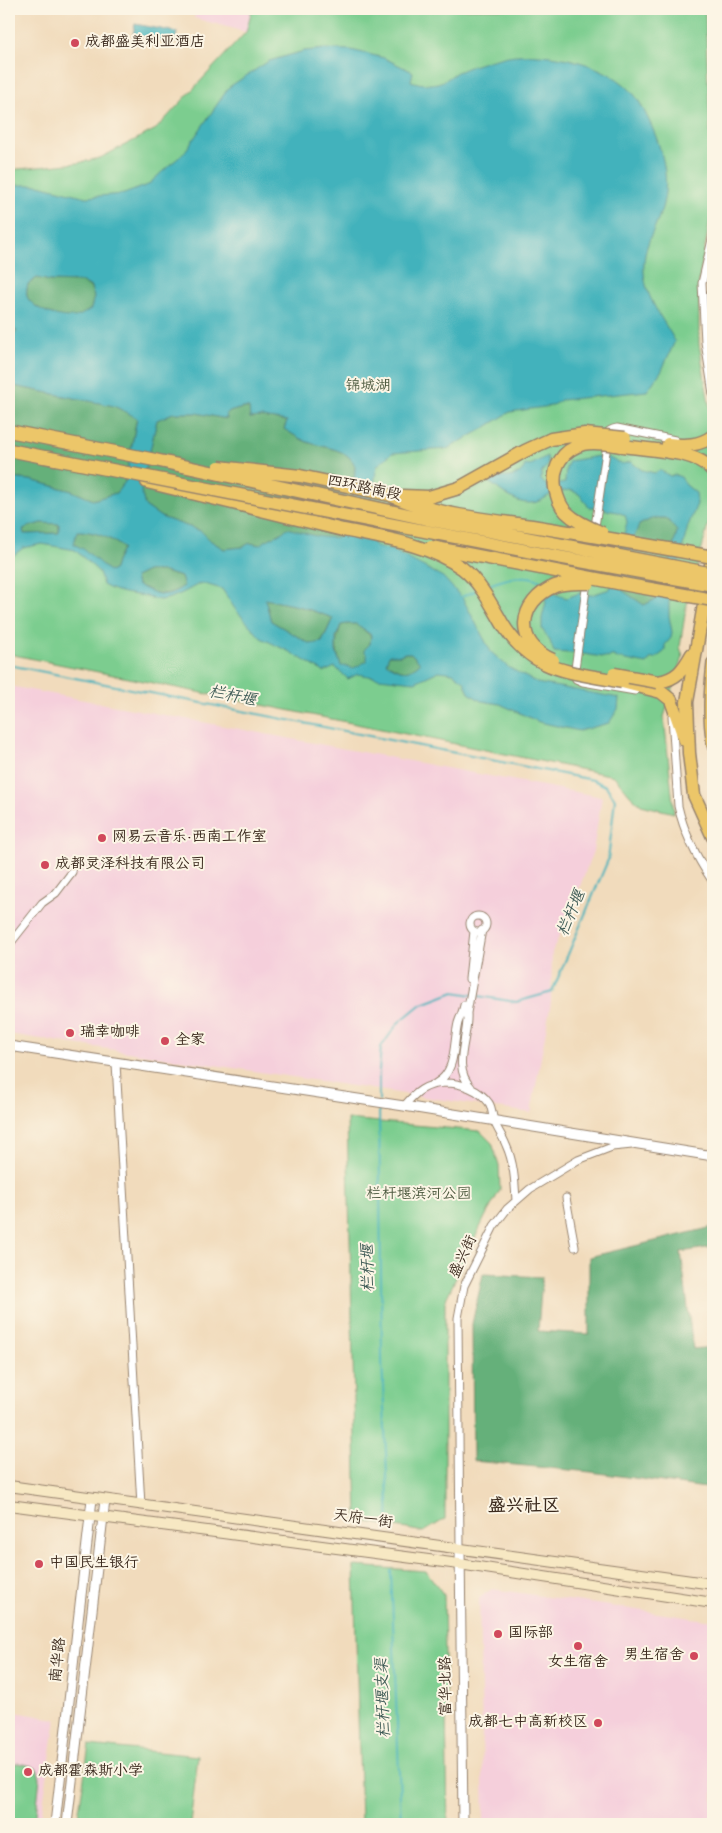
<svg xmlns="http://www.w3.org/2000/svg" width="722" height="1833" font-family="'Gochi Hand','LXGW WenKai TC',sans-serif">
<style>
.built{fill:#f5cfdb}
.green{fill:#7ccd8f;stroke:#5c7c56}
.forest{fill:#65b07a;stroke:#506d4c}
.water{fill:#42b2bc;stroke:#3e6e6d;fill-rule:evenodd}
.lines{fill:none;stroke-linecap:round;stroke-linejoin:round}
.stream{stroke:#42b2bc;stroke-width:2}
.minor-casing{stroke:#96826d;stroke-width:9}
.tertiary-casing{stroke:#96826d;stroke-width:11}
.secondary-casing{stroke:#96826d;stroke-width:12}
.trunk-casing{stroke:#96826d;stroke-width:14}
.motorway-casing{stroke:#96826d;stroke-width:15}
.minor{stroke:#fff;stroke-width:7}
.tertiary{stroke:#fff;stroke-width:9}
.secondary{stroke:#f7e8c3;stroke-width:10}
.trunk{stroke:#ecc669;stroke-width:11}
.motorway{stroke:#ecc669;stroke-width:12}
.motorway-bridge-casing{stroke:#96826d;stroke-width:15;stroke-linecap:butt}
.motorway-bridge{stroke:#ecc669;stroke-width:12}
.poi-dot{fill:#d1495b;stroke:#fcf5e5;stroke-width:2}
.labels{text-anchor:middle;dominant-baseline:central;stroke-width:4;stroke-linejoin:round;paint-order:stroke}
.poi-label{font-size:15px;fill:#3b2a1e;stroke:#fcf5e5;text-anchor:start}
.park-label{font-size:15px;fill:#4e5b40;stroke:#fcf5e5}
.street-label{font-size:15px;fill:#3b2a1e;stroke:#fcf5e5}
.water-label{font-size:16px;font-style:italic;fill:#3d5a55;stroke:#fcf5e5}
.quarter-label{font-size:18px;font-weight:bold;fill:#3b2a1e;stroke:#fcf5e5}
</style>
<rect width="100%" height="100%" fill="#fcf5e5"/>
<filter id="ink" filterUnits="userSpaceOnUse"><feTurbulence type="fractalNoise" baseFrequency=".02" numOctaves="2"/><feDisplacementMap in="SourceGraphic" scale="10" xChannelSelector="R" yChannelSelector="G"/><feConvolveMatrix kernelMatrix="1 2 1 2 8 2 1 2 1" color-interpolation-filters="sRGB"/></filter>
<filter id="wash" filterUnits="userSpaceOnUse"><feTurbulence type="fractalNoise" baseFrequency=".0096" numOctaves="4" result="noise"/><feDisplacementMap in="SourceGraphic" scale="20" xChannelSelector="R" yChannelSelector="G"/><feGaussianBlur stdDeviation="1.12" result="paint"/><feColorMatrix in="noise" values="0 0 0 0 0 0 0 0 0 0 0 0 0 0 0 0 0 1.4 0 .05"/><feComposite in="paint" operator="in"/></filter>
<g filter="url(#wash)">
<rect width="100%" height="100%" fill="#f1dbbc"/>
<path class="built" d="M 197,9 L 252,9 L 246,32 L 194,18 Z
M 9,686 L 602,797 L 593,851 L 572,908 L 552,952 L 551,1002 L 531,1113 L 9,1034 Z
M 492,1589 L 713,1621 L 713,1824 L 484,1824 L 479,1598 Z
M 9,1711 L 56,1719 L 40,1824 L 9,1824 Z"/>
<path class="green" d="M 252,9 L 705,9 L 713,204 L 699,279 L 699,344 L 712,421 L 713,507 L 686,608 L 680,647 L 683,657 L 664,717 L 674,813 L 641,805 L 631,796 L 614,776 L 9,654 L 9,170 L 78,163 L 100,158 L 156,129 L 246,32 Z
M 347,1119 L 480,1131 L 492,1143 L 499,1165 L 500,1190 L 485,1217 L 445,1301 L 445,1519 L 424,1532 L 357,1520 Z
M 354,1566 L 426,1571 L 444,1595 L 448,1824 L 361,1824 Z
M 89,1745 L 198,1756 L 190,1824 L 77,1824 Z
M 18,1763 L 32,1766 L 37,1769 L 40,1777 L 35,1824 L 9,1824 L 9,1766 Z"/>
<path class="forest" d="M 37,278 L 50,281 L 83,282 L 91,288 L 94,297 L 91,309 C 86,312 79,317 73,318 C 59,318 37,311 29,300 C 25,295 27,289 28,284 Z
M 9,385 L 114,406 L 137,417 L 125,482 L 116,493 L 93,500 L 72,491 L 30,480 L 9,478 Z
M 242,408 L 249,408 L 250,418 L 262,417 L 287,421 L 284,429 C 291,433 298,438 305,441 C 320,448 350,447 355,467 L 351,532 C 326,550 288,519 261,545 L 250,543 L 243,547 L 224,549 L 211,541 L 201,531 L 161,517 L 145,506 L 141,491 L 157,420 L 173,413 L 196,413 L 227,419 L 226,413 Z
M 653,518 L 666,518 L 677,531 L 662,596 L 644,605 L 623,592 L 631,544 L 639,525 Z
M 41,523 L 59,524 L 59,533 L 24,534 L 23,530 L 28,527 Z
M 77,531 C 93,531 111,537 123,548 L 116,562 L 114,569 L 110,572 L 73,544 Z
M 147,571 L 161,571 L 181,577 L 184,586 C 164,599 157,594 137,585 L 135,577 Z
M 265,599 L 302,607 L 333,618 L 321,643 L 310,644 L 271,621 Z
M 347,624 L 356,624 L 371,636 L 367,661 L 352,670 L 341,666 C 335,647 335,643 341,625 Z
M 405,653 L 411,653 L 420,663 C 407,675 401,671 386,663 L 389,655 L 400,655 Z
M 713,1227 L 713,1247 L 681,1252 L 693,1349 L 713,1347 L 713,1489 L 591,1472 L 473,1461 L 472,1324 L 483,1274 L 542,1277 L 538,1331 L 589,1334 L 589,1257 Z"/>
<path class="water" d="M 135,24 L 177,32 L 175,43 L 133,35 Z
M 325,49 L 351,50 L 368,54 L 384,58 L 413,72 L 411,81 C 422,85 436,86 447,79 C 451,77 455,72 460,71 C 468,67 479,64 488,61 C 498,59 508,55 518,55 C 557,52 619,66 640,103 C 656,132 672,170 663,204 C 657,229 642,244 644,273 C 646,299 663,319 675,341 L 662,370 L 647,391 L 561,400 L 551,406 L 510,412 L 483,429 L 447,449 L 392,453 L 377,466 L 366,533 L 376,547 L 390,549 L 443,577 L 463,599 L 491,652 L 508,667 L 537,683 L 619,698 L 618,709 L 609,723 L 579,731 L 539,722 L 500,704 L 481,701 L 469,693 L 464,681 L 453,673 L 439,671 L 415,682 L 379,678 L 358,674 L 348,679 L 335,667 L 324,672 L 290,652 L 261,638 L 235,609 L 222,589 L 201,583 C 189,589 174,599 160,600 C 155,600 150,597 145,596 C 129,594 117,593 103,585 L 99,572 L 75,550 L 42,544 L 23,548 L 9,559 L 9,478 L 30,480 L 72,491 L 93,500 L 116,493 L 125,482 L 137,418 L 114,406 L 9,385 L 9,336 L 12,337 L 17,331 L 9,326 L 9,186 L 13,185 L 39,185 L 86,197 L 124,194 L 148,185 L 163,171 L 184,153 L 229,87 L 269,61 L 304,51 ZM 37,278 L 50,281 L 83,282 L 91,287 L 94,297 L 91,309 C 86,312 79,317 73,317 C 59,318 38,311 29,300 C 25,295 27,289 28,284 ZM 242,408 L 249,408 L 250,418 L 262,417 L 287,421 L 284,429 C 291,433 298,438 305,441 C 320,448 350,447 355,467 L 351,531 C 333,545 307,533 287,528 C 279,537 270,536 260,545 L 250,543 L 243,547 L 224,549 L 211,541 L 201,531 L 161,517 L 145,506 L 141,491 L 157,420 L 173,413 L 196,413 L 227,419 L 226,413 ZM 41,523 L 59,524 L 59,533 L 24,534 L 23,530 L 28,527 ZM 77,531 C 93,531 111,537 123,548 L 116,562 L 114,569 L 110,572 L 85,550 L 74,544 ZM 147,571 L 161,571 L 181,577 L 184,586 C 163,600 158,594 137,585 L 135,577 ZM 265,599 L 302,607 L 333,618 L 322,642 L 310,644 L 271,621 ZM 347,624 L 356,624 L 371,635 L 370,644 L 364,650 L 367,655 L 367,661 L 352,669 L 348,666 L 341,666 L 336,651 L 336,637 L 341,625 ZM 405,653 L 411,653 L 420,663 C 407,675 400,671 386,663 L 389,655 L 400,655 Z
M 547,456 L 548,465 L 542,472 L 541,480 L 547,486 L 565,483 L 566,468 L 569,461 L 599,456 L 609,458 L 621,464 L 631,462 L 642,470 L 655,473 L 660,470 L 670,476 L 675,475 L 681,477 L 686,485 L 696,493 L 697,504 L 688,526 L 669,601 L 669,616 L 672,632 L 671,638 L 665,645 L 665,651 L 656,658 L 650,659 L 647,664 L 616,658 L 614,656 L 611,656 L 608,658 L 584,654 L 554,652 L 550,641 L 542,629 L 542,618 L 546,602 L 543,593 L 548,585 L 555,594 L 567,598 L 579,593 L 591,595 L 610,589 L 627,522 L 625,515 L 617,512 L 589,507 L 579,494 L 570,490 C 565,491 559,491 554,493 C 549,495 543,500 537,502 C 514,508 499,486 481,478 L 491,475 C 502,480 521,478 525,465 L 529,466 ZM 653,518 L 666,518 L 677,531 L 662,596 L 644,605 L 623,591 L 631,544 L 639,525 Z"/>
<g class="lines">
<path class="stream" d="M 487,586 C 503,579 531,570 545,585
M 459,598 L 475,591
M 9,665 L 593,780 L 606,786 L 615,799 L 608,860 L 552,992 L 516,1002 L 454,992 L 420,1005 L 398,1023 L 381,1047 L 379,1070 L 379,1100
M 379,1105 L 382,1359 L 389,1524
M 391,1571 L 401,1824"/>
</g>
</g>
<g filter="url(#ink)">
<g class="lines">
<g class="minor-casing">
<path id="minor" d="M 713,235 L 702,283 L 705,342 L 713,394
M 591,554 L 609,431 L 613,429 L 617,428 L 675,440
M 587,582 L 574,676 L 576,679 L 583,682 L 635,691
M 672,716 L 678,806 C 684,833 698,860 713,882
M470 924a8 8 0 1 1 16 0a8 8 0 1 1-16 0Z
M 9,947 L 9,945 L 42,903 L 56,893 L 72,872
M 469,979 L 474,931
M 116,1063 L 141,1505
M 436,1083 C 457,1072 453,1043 458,1023 C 460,1017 463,1011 464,1005
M 471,1087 C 451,1066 469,1039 467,1013 L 482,930
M 404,1106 C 416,1092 425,1084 445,1083 C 461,1083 479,1089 489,1103 C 492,1107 492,1115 494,1121 C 497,1129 503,1137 506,1145 C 514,1162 515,1182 516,1201
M 566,1198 L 575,1247
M 460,1548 L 458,1318 L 464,1286 L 494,1226 L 507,1209 L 530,1189 L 578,1160 L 612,1147 L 632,1145"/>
</g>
<g class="tertiary-casing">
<path id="tertiary" d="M 9,1046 L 404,1106 L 713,1156
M 460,1548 L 463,1824
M 55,1824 L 92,1499
M 67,1824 L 105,1500"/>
</g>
<g class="secondary-casing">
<path id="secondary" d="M 9,1486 L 713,1584
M 9,1505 L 459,1564 L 713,1603"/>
</g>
<g class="trunk-casing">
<path id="trunk" d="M 713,663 C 710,691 708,717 713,745"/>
</g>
<g class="motorway-casing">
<path id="motorway" d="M 9,431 L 155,460
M 668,444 C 685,446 699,446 713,436
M 623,446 C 649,450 697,450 713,471
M 9,450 L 54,459
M 147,482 L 343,530
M 713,553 L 687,702 L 689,753 L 694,795 L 713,837
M 622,682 L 661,692 L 671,700 L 685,740
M 658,682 C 677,679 683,670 692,654"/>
</g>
<use href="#minor" class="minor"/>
<use href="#tertiary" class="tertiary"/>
<use href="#secondary" class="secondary"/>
<use href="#trunk" class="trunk"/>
<use href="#motorway" class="motorway"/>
<g class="motorway-bridge-casing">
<path id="motorway-bridge" d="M 45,457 L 558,557 L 713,585
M 155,460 L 427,519 L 713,574
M 219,467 L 300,476 L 390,495 C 435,515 485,519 532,526 C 593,536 653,546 713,557
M 402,496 L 429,497 L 459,488 L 525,451 L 551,439 L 585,434 L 625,438
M 343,530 C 383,538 428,544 462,568 C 480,582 491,604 502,623 C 532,673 570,671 622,682
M 602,533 C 589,527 576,522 566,512 C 559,505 557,496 555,488 C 552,467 562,450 583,444 C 595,441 609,444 621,446
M 431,547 L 628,585 L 713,600
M 553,660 C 513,644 518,601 555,586 C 565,582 579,583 589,583
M 614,674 L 658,682"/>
</g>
<use href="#motorway-bridge" class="motorway-bridge"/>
</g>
</g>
<g class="poi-dot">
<circle cx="75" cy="43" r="5"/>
<circle cx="102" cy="838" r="5"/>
<circle cx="45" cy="865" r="5"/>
<circle cx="70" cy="1033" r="5"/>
<circle cx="165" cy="1041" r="5"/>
<circle cx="39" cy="1564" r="5"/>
<circle cx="498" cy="1634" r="5"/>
<circle cx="578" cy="1646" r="5"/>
<circle cx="694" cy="1656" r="5"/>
<circle cx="598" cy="1723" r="5"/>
<circle cx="28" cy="1772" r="5"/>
</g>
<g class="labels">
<g class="poi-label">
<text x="85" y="43">成都盛美利亚酒店</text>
<text x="112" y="838">网易云音乐·西南工作室</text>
<text x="55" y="865">成都灵泽科技有限公司</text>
<text x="80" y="1033">瑞幸咖啡</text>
<text x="175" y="1041">全家</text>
<text x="49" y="1564">中国民生银行</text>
<text x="508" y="1634">国际部</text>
<text x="684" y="1656" text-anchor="end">男生宿舍</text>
<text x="578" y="1663" text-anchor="middle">女生宿舍</text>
<text x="588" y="1723" text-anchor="end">成都七中高新校区</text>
<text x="38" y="1772">成都霍森斯小学</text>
</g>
<g class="park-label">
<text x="368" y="387">锦城湖</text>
<text x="419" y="1195">栏杆堰滨河公园</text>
</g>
<g class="street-label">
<text transform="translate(364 489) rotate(12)">四环路南段</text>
<text transform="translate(464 1257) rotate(-65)">盛兴街</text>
<text transform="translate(363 1520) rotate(8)">天府一街</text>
<text transform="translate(59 1660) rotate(-84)">南华路</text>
<text transform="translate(447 1686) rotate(-91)">富华北路</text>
</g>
<g class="water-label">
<text transform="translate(232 698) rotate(11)">栏杆堰</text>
<text transform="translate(573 914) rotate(-67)">栏杆堰</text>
<text transform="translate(370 1268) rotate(-91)">栏杆堰</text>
<text transform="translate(385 1698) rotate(-92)">栏杆堰支渠</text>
</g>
<g class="quarter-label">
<text x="524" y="1507">盛兴社区</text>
</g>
</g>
<rect width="722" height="1833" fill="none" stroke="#fcf5e5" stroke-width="30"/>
</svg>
